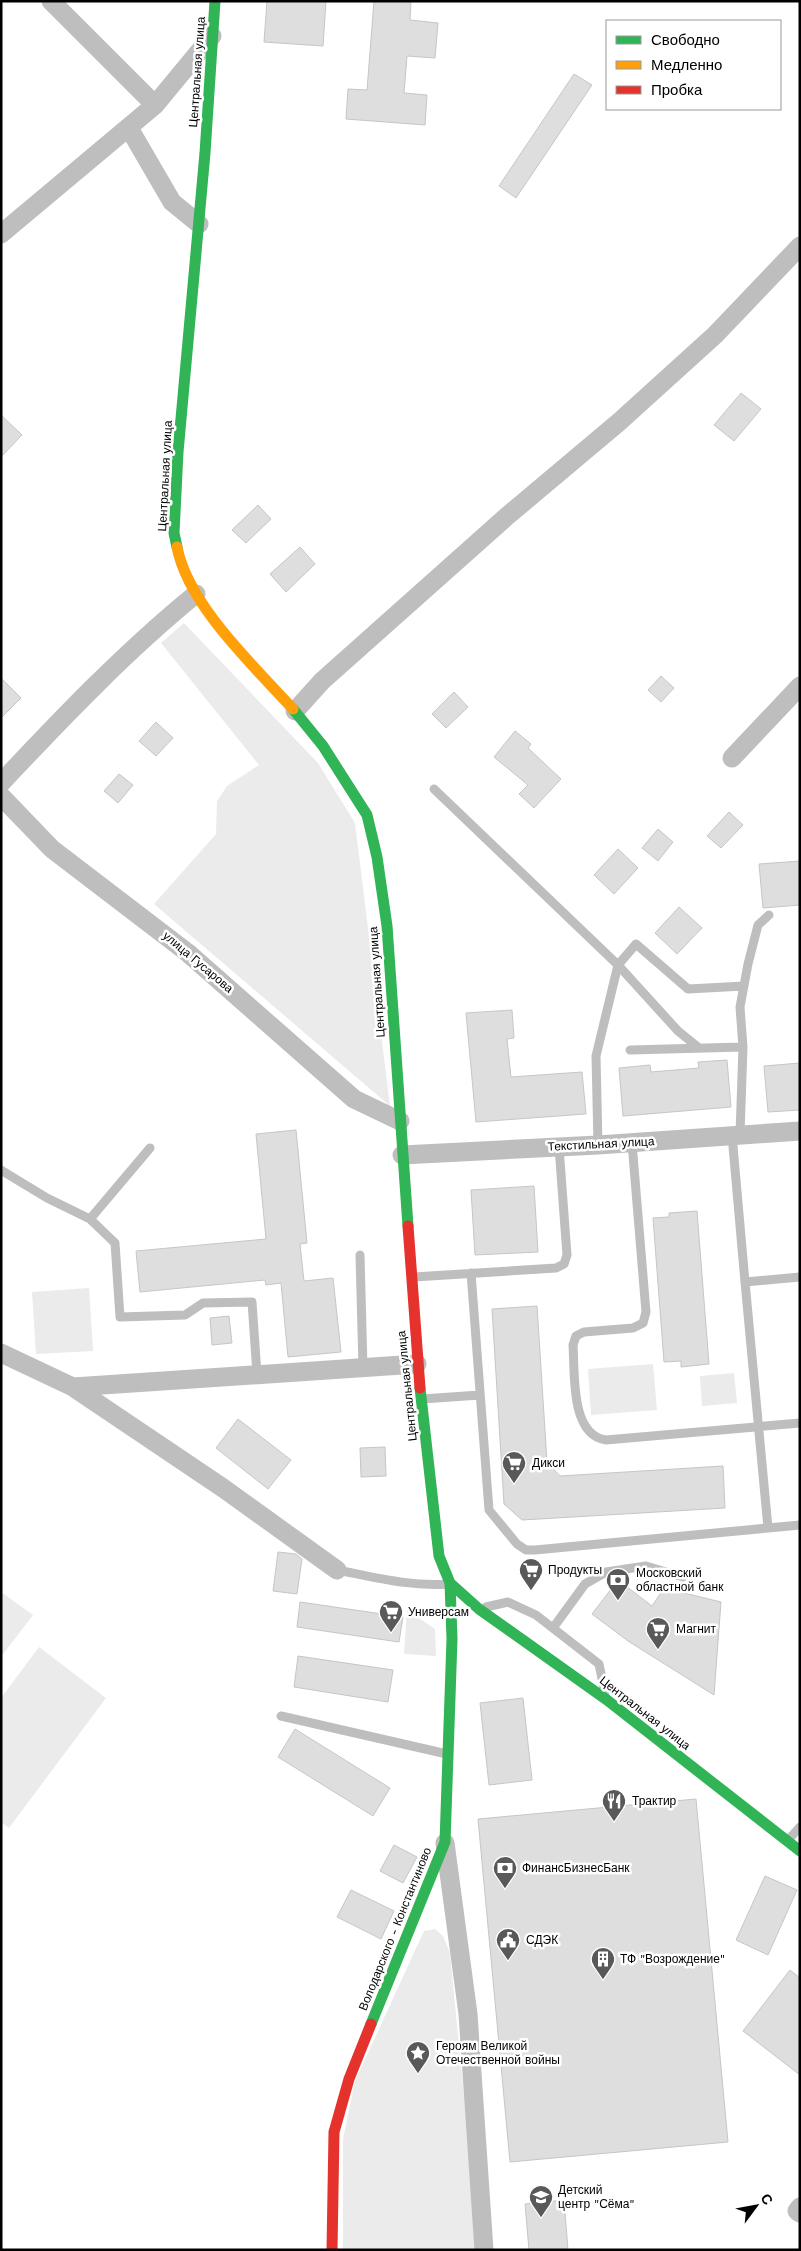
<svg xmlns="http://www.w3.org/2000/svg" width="801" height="2251" font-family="'Work Sans',sans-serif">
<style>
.green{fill:#ebebeb}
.building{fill:#dedede;stroke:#c6c6c6}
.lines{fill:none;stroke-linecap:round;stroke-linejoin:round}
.lane{stroke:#bebebe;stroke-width:9}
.street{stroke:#bebebe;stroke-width:19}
.fast{stroke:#30b455;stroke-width:11}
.slow{stroke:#ff9f0a;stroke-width:11}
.jam{stroke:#e5322d;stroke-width:11}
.labels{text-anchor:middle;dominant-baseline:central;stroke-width:5;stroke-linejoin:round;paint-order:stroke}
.street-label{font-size:12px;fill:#000;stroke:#fff}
.poi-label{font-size:12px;fill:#000;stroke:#fff;text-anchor:start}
</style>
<rect width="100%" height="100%" fill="#fff"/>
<path class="green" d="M 184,623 L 318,763 L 355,823 L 390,1106 L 154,904 L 216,834 L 217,801 L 227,786 L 259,765 L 161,643 Z
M 89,1288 L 93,1351 L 36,1354 L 32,1292 Z
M 653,1364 L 657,1410 L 591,1415 L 588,1369 Z
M 734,1373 L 737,1403 L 702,1406 L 700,1376 Z
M 1,1592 L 33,1615 L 1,1657 Z
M 407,1610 L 435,1629 L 436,1656 L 404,1654 Z
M 39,1647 L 106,1698 L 9,1828 L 1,1822 L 1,1698 Z
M 435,1929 L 443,1936 L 450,1953 L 479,2250 L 343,2250 L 343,2139 L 355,2081 L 424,1931 Z"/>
<path class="building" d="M 267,1 L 326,1 L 323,46 L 264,42 Z
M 374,1 L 411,1 L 410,20 L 438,23 L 435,58 L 407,56 L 404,93 L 427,95 L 425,125 L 346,119 L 348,89 L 367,90 Z
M 574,74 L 592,85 L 516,198 L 499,186 Z
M 741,393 L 761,409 L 734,441 L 714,425 Z
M 1,415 L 22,435 L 1,457 Z
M 258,505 L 271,519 L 246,543 L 232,530 Z
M 300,547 L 315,564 L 286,592 L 270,574 Z
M 661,676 L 674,688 L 661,702 L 648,690 Z
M 1,678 L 21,698 L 1,718 Z
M 454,692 L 468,707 L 446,728 L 432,714 Z
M 156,722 L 173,738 L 156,756 L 139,741 Z
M 515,731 L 531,744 L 528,748 L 561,779 L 534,808 L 519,794 L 528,785 L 494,757 Z
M 119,774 L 133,785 L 118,803 L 104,791 Z
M 729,812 L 743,825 L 721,848 L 707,836 Z
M 658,829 L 673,842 L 658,861 L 642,848 Z
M 618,849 L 638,868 L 614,894 L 594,875 Z
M 800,861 L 800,905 L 763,908 L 759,864 Z
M 679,907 L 702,928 L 677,954 L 655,933 Z
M 512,1010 L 514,1038 L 507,1039 L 511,1077 L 582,1072 L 586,1114 L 476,1122 L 466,1013 Z
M 727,1060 L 731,1107 L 623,1116 L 619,1068 L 650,1065 L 651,1072 L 699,1068 L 698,1062 Z
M 800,1063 L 800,1110 L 768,1112 L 764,1066 Z
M 296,1130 L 307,1243 L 300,1244 L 304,1281 L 333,1278 L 341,1352 L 288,1357 L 281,1283 L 266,1285 L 265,1280 L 140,1292 L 136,1251 L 266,1239 L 256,1134 Z
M 534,1186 L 538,1252 L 475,1255 L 471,1190 Z
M 697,1211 L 709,1364 L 681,1367 L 681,1361 L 664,1362 L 653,1218 L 669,1217 L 669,1213 Z
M 537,1306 L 547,1462 L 560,1476 L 723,1466 L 725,1508 L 522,1520 L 504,1504 L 492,1309 Z
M 229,1316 L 232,1343 L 212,1345 L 210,1318 Z
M 238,1419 L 291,1460 L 268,1489 L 216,1448 Z
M 385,1447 L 386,1476 L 361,1477 L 360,1448 Z
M 278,1552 L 296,1554 L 302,1559 L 297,1594 L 273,1591 Z
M 618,1580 L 652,1606 L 664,1588 L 721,1602 L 714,1695 L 628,1641 L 592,1614 Z
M 300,1602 L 403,1617 L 399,1642 L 297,1627 Z
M 298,1656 L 393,1670 L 388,1702 L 294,1687 Z
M 523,1698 L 532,1780 L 489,1785 L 480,1703 Z
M 295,1729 L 390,1788 L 373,1816 L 278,1757 Z
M 696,1799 L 728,2142 L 510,2162 L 478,1819 Z
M 394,1845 L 417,1857 L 403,1883 L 380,1871 Z
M 765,1876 L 797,1890 L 768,1955 L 736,1940 Z
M 351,1890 L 394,1911 L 381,1939 L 337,1917 Z
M 790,1970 L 800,1978 L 800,2075 L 743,2031 Z
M 564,2200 L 568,2250 L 529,2250 L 525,2204 Z"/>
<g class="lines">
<path class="lane" d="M 434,789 L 618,965 L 678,1031 L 699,1048
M 743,1047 L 740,1007 L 748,964 L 758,925 L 769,915
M 630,1050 L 743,1047 L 740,1134
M 732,1135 L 745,1282 L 800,1277
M 632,1143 L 646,1312 L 643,1323 L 633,1328 L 584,1332 L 576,1336 L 573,1345 C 575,1373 570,1435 606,1440 L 800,1423
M 598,1145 L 596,1056 L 618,965 L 636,944 L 688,989 L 744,986
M 150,1148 L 90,1219 L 115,1243 L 120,1317 L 185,1315 L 203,1303 L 252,1302 L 257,1374
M 1,1170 L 47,1198 L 90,1219
M 360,1255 L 363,1368
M 471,1273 L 489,1510 L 517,1544 L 526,1550 L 535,1550 L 768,1528 L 745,1282
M 414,1277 L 556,1268 L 564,1264 L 567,1255 L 559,1147
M 422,1399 L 480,1395
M 768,1528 L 800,1525
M 337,1570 C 373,1577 411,1587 448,1584
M 486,1607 L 508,1602 L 536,1615 L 599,1664 L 605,1693
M 553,1628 L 585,1584 L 606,1572 L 646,1566 L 683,1577
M 281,1716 L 447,1754
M 789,1839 L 800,1827"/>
<path class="street" d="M 51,1 L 155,105
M 129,128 L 172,202 L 199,224
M 1,234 L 155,105 L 212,36
M 295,711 L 322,681 L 506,517 L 619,422 L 715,335 L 800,246
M 732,758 L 800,686
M 1,783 C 63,717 126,651 196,594
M 1,796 L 52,849 L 188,953 L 354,1099 L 400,1121
M 402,1155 L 598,1145 L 800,1131
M 1,1353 L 73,1387 L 223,1488 L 337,1570
M 73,1387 L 417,1364
M 445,1843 L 468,2014 L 484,2250
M 800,2207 L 797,2211 L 800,2213"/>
<path class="fast" d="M 177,547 L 174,533 L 178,452 L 205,153 L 215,1
M 293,709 L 323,746 L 367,815 L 377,857 L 387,926 L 408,1226
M 420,1388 L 439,1556 L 450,1583 L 479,1609 L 607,1700 L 800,1851
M 371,2024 L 445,1842 L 452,1639 L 450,1583"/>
<path class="slow" d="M 177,547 C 188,605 254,666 293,709"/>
<path class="jam" d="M 408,1226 L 420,1388
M 332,2250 L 334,2132 L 349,2079 L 371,2024"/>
</g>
<defs>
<g id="supermarket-pin" transform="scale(1.25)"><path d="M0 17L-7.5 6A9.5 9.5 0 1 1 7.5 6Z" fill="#595959" stroke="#fff"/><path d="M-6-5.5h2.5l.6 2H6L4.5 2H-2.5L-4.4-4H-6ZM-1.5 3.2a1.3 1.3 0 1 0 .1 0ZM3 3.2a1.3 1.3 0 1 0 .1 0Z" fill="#fff"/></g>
<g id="bank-pin" transform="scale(1.25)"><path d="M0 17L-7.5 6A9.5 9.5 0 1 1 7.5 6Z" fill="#595959" stroke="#fff"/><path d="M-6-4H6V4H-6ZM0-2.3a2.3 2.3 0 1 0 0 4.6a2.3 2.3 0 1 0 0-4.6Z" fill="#fff"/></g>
<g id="restaurant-pin" transform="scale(1.25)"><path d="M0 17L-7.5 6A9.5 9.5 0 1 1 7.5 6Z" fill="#595959" stroke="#fff"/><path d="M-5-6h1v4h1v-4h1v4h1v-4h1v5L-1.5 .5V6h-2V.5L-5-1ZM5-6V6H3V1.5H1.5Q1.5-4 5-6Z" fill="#fff"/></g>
<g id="civic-pin" transform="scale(1.25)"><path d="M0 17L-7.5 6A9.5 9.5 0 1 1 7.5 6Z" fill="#595959" stroke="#fff"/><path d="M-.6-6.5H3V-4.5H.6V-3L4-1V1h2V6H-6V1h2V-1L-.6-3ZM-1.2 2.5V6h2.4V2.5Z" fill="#fff"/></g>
<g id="building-pin" transform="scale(1.25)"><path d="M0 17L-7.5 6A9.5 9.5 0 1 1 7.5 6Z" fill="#595959" stroke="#fff"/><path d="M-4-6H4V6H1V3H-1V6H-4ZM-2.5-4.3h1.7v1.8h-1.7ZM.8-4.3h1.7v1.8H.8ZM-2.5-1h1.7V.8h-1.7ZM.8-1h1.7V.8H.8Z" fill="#fff"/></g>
<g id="sight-pin" transform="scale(1.25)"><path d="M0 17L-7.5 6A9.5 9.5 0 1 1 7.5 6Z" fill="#595959" stroke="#fff"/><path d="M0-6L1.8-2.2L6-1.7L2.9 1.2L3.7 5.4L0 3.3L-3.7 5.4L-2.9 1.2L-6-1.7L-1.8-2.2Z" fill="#fff"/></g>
<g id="school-pin" transform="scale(1.25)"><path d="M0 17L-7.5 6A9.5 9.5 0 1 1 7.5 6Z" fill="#595959" stroke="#fff"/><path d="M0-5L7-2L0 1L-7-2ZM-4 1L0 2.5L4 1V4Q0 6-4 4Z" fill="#fff"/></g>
</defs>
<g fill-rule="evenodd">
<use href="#supermarket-pin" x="514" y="1463"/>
<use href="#supermarket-pin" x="531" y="1570"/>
<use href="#bank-pin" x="618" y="1580"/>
<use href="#supermarket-pin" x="391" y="1612"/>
<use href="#supermarket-pin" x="658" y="1629"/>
<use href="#restaurant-pin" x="614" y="1801"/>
<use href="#bank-pin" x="505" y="1868"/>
<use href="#civic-pin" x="508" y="1940"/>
<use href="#building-pin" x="603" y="1959"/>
<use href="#sight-pin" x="418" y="2053"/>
<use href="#school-pin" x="541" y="2197"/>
</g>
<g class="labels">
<g class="street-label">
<text transform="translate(197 72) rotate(-86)">Центральная улица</text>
<text transform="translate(165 476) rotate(-87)">Центральная улица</text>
<text transform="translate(198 962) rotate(40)">улица Гусарова</text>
<text transform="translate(377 982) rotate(-94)">Центральная улица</text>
<text transform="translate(601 1144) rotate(-3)">Текстильная улица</text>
<text transform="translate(407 1386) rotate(-96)">Центральная улица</text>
<text transform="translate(645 1713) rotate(38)">Центральная улица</text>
<text transform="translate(395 1929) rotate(-68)">Володарского - Константиново</text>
</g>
<g class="poi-label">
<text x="532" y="1463">Дикси</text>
<text x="548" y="1570">Продукты</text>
<text x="636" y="1573">Московский<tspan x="636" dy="14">областной банк</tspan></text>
<text x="408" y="1612">Универсам</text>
<text x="676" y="1629">Магнит</text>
<text x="632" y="1801">Трактир</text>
<text x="522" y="1868">ФинансБизнесБанк</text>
<text x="526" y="1940">СДЭК</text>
<text x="620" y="1959">ТФ "Возрождение"</text>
<text x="436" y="2046">Героям Великой<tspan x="436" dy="14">Отечественной войны</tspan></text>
<text x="558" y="2190">Детский<tspan x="558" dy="14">центр "Сёма"</tspan></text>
</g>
</g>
<rect width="801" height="2251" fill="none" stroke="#000000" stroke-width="5"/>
<rect x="606" y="20" width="175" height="90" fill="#ffffff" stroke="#999999"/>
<rect x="616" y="36" width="25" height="8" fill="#30b455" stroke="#999999"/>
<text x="651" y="45" font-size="15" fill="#000000">Свободно</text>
<rect x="616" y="61" width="25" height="8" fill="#ff9f0a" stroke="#999999"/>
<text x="651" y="70" font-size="15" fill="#000000">Медленно</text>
<rect x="616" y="86" width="25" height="8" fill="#e5322d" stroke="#999999"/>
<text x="651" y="95" font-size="15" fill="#000000">Пробка</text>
<g transform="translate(756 2206) rotate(58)" stroke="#ffffff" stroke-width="4" paint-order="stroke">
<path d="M0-4L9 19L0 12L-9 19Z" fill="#000000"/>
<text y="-8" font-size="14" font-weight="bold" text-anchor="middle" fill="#000000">С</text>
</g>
</svg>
